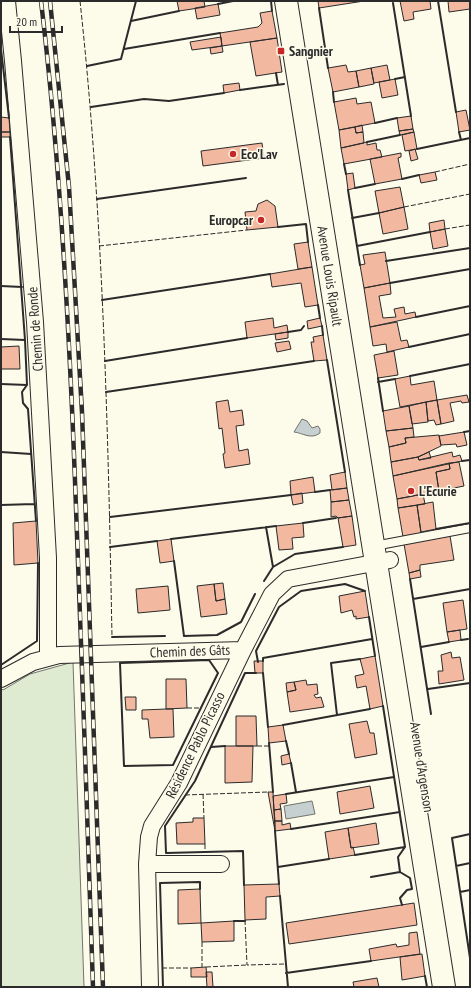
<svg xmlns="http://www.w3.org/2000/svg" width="471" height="988" font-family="'PT Sans Narrow',sans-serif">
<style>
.green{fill:#deebd1;stroke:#74746e}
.water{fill:#c7d0d0;stroke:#74746e}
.building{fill:#f2b8a0;stroke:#2b2b2b}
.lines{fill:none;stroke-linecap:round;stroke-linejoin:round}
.lane-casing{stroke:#2b2b2b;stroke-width:10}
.street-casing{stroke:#2b2b2b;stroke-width:18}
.primary-casing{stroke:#2b2b2b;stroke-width:24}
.lane{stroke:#fdfbea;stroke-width:8}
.street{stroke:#fdfbea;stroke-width:16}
.primary{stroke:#fdfbea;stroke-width:22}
.rail-casing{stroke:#2b2b2b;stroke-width:4.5}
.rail{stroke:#fdfbea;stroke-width:3;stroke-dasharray:9;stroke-linecap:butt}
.fence{stroke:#2b2b2b;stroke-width:1;stroke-dasharray:5 2;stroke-linecap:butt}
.wall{stroke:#2b2b2b;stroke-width:2}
.poi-dot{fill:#c62828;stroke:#fdfbea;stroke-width:1.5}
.labels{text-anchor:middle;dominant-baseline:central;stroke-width:3;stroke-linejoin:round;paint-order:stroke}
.poi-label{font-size:14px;font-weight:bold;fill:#2b2b2b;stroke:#fdfbea;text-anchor:start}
.street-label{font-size:14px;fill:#2b2b2b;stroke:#fdfbea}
</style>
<rect width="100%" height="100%" fill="#fdfbea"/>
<path class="green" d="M 73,662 L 84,987 L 1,987 L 1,688 L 3,690 L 30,674 Z"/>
<path class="water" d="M 302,419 L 307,421 L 312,428 L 318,426 L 320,429 L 320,433 C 311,440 303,433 294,432 Z
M 312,801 L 315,814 L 286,819 L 284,806 Z"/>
<path class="building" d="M 177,1 L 204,1 L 205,7 L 179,11 Z
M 318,1 L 364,1 L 319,8 Z
M 400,1 L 430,1 L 431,9 L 413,12 L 414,19 L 404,21 Z
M 448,1 L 470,1 L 470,9 L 449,12 Z
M 218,4 L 220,15 L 197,19 L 195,8 Z
M 272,11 L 277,38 L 222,46 L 220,33 L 258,27 L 262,23 L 260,13 Z
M 221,37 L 222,46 L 192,50 L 190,42 Z
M 277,38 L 282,72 L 256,76 L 250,42 Z
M 222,46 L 223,52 L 211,54 L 210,48 Z
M 346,65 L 348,72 L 356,71 L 359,87 L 333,92 L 328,68 Z
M 387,65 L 390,80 L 374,83 L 371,68 Z
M 371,68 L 374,84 L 359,87 L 356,71 Z
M 395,79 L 398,95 L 382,98 L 379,82 Z
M 239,83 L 240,90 L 224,93 L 223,85 Z
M 356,98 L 357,104 L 371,102 L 375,123 L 339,130 L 334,102 Z
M 466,110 L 470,130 L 459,132 L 456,112 Z
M 411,116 L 413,129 L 399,131 L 397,118 Z
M 1,117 L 9,118 L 10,132 L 1,132 Z
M 362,125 L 363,132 L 356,133 L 355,127 Z
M 355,127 L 356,133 L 363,132 L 364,143 L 341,148 L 339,130 Z
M 413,129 L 414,132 L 400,135 L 399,131 Z
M 1,132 L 10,132 L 10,137 L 1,137 Z
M 414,132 L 417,149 L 405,151 L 402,135 Z
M 367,142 L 367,145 L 376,143 L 377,150 L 380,150 L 382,157 L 344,164 L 341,148 Z
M 262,143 L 264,158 L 203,166 L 201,151 Z
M 415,149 L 418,159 L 411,161 L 409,151 Z
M 401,153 L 401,157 L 398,158 L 402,179 L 375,184 L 370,159 Z
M 435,172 L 437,180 L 421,183 L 419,175 Z
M 353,173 L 355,188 L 348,190 L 346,174 Z
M 400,187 L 404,207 L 379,213 L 375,191 Z
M 267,200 L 275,206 L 278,227 L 247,230 L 245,212 L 256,211 L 258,204 Z
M 404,207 L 408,229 L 383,234 L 379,213 Z
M 444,220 L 445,229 L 430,232 L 429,223 Z
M 445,229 L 448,246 L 433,249 L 430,232 Z
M 308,242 L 312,267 L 298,269 L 294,244 Z
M 385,252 L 390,283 L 364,288 L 360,265 L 365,264 L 363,255 Z
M 312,267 L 318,305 L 305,307 L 301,283 L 272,287 L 270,274 Z
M 390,283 L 391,294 L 379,296 L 383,318 L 396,317 L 394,309 L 404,307 L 405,314 L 415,312 L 416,317 L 370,327 L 364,288 Z
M 273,318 L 274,328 L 287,325 L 288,332 L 247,338 L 245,322 Z
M 320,318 L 322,326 L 308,329 L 307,321 Z
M 397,322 L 401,341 L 407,340 L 409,347 L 387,352 L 386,344 L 373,346 L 370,327 Z
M 288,332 L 288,338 L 276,340 L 275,334 Z
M 323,335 L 327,360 L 314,361 L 311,342 L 314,342 L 313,337 Z
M 289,341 L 291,349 L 277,352 L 275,343 Z
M 19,346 L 20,369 L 1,369 L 1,347 Z
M 394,351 L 398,375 L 378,378 L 374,355 Z
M 410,376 L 411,385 L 434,381 L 437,400 L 400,407 L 395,379 Z
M 467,395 L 469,402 L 462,403 L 461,401 L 450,403 L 454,421 L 441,424 L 437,400 Z
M 228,400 L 230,412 L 242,410 L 244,425 L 236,426 L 239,451 L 248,449 L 250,464 L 225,468 L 223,454 L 225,453 L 222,428 L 219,429 L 216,402 Z
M 437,400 L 441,424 L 436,425 L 434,420 L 428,421 L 426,402 Z
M 426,402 L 428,422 L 412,424 L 409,406 Z
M 409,406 L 413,428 L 386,431 L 383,411 Z
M 413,428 L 414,437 L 405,438 L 406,443 L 389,447 L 386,431 Z
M 464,432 L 467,445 L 457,447 L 456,444 L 441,445 L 439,436 Z
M 439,435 L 441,446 L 418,457 L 391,462 L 389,447 L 406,443 L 405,438 Z
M 429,452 L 431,458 L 419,460 L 418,457 Z
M 452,452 L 453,457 L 460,455 L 462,461 L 393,476 L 391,462 L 418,457 L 419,460 Z
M 459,462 L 464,486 L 439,491 L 436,472 L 450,469 L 449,463 Z
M 449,463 L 450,469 L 436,472 L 439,491 L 397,499 L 393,476 Z
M 345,472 L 347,488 L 332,490 L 330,475 Z
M 313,477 L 315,492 L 291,495 L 290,481 Z
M 347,488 L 349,500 L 331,502 L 330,490 Z
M 302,493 L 303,503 L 293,505 L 291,495 Z
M 423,494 L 425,504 L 398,508 L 397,499 Z
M 349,500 L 352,516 L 338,518 L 336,516 L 331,517 L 331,502 Z
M 433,502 L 436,529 L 421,532 L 417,505 Z
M 417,505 L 421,533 L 403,537 L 398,508 Z
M 352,516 L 356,545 L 343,547 L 338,518 Z
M 36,521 L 38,563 L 14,565 L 13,523 Z
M 303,523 L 304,537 L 292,538 L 293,549 L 279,550 L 276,526 Z
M 450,536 L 454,560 L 420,565 L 420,570 L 409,573 L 404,544 Z
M 171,539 L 174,561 L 160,563 L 157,541 Z
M 420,570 L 421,577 L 410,579 L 409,573 Z
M 223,583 L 225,599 L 216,601 L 214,584 Z
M 214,584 L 216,601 L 225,599 L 227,614 L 201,617 L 197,586 Z
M 168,586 L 170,610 L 138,613 L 136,589 Z
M 365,591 L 369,617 L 356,619 L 356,616 L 354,617 L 352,610 L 341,613 L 339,596 Z
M 463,600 L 467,629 L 447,632 L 443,603 Z
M 460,630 L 461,640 L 449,642 L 447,632 Z
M 451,652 L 452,658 L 460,657 L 464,680 L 439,684 L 438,671 L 443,671 L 441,655 Z
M 375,656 L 383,706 L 370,709 L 366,686 L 357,688 L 355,676 L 364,674 L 360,659 Z
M 254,661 L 263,661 L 263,673 L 255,673 Z
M 166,679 L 186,679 L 187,708 L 166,709 Z
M 306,680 L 307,685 L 317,684 L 318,694 L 314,695 L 316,698 L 321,697 L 324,707 L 290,712 L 287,692 L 296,690 L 294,682 Z
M 294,682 L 296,690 L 287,692 L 286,683 Z
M 125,697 L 136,697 L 136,710 L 126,710 Z
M 166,709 L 173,709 L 174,737 L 150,738 L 148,719 L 142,719 L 142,710 Z
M 236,716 L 256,716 L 257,746 L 236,746 Z
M 367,721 L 370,733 L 374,733 L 377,754 L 355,758 L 349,724 Z
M 283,725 L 286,741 L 269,743 L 268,727 Z
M 225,746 L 253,746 L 252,782 L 225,783 Z
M 289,754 L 291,763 L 282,765 L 281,756 Z
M 370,786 L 374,808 L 340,814 L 337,792 Z
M 268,792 L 273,792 L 275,831 Z
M 286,794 L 287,803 L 280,804 L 281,809 L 274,810 L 273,796 Z
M 281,809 L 282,821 L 275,821 L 274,810 Z
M 193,818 L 204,818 L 205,844 L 177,844 L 176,823 L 193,822 Z
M 275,821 L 282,821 L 282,825 L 290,823 L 291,829 L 275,831 Z
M 376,823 L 379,844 L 351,848 L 348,828 Z
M 348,828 L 351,848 L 353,847 L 355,855 L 329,859 L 325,832 Z
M 279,884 L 280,896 L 266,897 L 266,919 L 245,920 L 244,885 Z
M 200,889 L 201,923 L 178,924 L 178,890 Z
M 414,903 L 417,925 L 289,944 L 286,923 Z
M 234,921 L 234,941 L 202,942 L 201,923 Z
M 417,932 L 420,954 L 371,961 L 369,949 L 396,944 L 397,947 L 409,945 L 409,933 Z
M 422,954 L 425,976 L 402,980 L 400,957 Z
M 206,967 L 207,977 L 191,977 L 191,968 Z
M 206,972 L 212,972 L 213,987 L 207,987 Z
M 377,978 L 379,987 L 354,987 L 353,982 Z"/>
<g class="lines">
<g class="lane-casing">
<path id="lane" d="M 374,546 L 470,528"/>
</g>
<g class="street-casing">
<path id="street" d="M 7,1 L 13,61 L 35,322 L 48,558 L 48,657
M 1,679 L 33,662 L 59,655 L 243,650 L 272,594 L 288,579 L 390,560
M 147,864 L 221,864
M 150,987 L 147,864 L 149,837 L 152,826 L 179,783 L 243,650"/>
</g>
<g class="primary-casing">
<path id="primary" d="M 286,1 L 444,987"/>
</g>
<use href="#lane" class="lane"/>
<use href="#street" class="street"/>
<use href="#primary" class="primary"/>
<g class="rail-casing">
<path id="rail" d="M 41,1 C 60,160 69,321 75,481 C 82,650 87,818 93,987
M 50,1 L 69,187 L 82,412 L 103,987"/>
</g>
<use href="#rail" class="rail"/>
<path class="fence" d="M 80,1 C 103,212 108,425 112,637
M 435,172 L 470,164
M 404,207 L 470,194
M 445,229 L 470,225
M 99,246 L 247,230
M 187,708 L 201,708
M 257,746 L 269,746
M 203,794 L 204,818
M 185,795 L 268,792
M 205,844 L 205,852
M 245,920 L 247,965 L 285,964
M 202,942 L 202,967
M 206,967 L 247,965
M 162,968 L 191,968"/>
<path class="wall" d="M 271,1 L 272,11
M 438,1 L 456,112
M 393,3 L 411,116
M 218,4 L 233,1
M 319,8 L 328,68
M 131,21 L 179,11
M 1,49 L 9,118
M 124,49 L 220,33
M 87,66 L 121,59 L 136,1
M 276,73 L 278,85
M 395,79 L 405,77
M 240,90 L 284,84
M 333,92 L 334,102
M 91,107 L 144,99 L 169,101 L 224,93
M 375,123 L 397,118
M 459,132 L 461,140
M 10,137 L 25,340 L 27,385 L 22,392 L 23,403 L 28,409 L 36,521
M 367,142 L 400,135
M 417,149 L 470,138
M 344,164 L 346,174
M 402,179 L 419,175
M 355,188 L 375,184
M 348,190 L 360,265
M 97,199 L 246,178
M 352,218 L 379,213
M 278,227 L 306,224 L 308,242
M 357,246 L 430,232
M 386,261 L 470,248
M 390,283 L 470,269
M 1,286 L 22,287
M 102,300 L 270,274
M 318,305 L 320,318
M 416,317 L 470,306
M 322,326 L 323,335
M 288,332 L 301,330 L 304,326
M 1,339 L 25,340
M 409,347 L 470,334
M 327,360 L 345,472
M 105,361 L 247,338
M 410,376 L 470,364
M 378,378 L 383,411
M 378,382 L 395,379
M 1,384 L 27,385
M 106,392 L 314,361
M 464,432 L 470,431
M 1,452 L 31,454
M 462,461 L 470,460
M 315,492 L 330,490
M 1,505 L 34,504
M 110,517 L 291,495
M 303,523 L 336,518
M 266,527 L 273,567
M 436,529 L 470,523
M 171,539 L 276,526
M 110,547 L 157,541
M 174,561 L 184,636 L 217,635 L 241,622 L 255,594
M 410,579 L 431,714
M 264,581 L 273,567 L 295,554 L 343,547
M 413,599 L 470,589
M 369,617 L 375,656
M 112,637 L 165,636
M 461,640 L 468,639
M 421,647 L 449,642
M 209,660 L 218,673 L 173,765 L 124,766 L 120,663 Z
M 263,661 L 263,658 L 372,639
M 258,662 L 256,651 L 279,607 L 301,591 L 345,584 L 365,591
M 1,665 L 37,641 L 38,563
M 263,673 L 268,727
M 428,689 L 470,683
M 383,706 L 405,847 L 398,857 L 400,872 L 410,878 L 412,889 L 407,890 L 400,898 L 402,905
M 337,715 L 331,663 L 360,659
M 283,725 L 370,709
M 286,741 L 289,754
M 269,743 L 273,792
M 211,747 L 225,746
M 291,763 L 296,792
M 286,794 L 394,777
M 291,829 L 400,812
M 275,831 L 279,884
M 470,834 L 452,838 L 470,958
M 355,855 L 405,847
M 456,866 L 470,863
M 278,867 L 329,859
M 371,877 L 400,872
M 244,885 L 243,851 L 166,853 L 165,826 L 195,781 L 245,673 L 256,673
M 460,892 L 470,890
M 280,896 L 288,987
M 234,921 L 245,921
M 286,973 L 371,961
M 425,976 L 427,987
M 163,987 L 160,883 L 200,882 L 200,889"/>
</g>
<g class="poi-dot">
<rect x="277" y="47" width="8" height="8" rx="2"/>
<circle cx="233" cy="154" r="4"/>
<circle cx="261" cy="220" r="4"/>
<circle cx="411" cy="491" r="4"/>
</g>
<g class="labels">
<g class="poi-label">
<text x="289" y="51">Sangnier</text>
<text x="241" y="154">Eco'Lav</text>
<text x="253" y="220" text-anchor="end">Europcar</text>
<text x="419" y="491">L'Ecurie</text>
</g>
<g class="street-label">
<text transform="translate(330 276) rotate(81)">Avenue Louis Ripault</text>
<text transform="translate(35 329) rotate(-94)">Chemin de Ronde</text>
<text transform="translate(190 651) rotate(-2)">Chemin des Gâts</text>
<text transform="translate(195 745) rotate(-64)">Résidence Pablo Picasso</text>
<text transform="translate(422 767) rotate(81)">Avenue d'Argenson</text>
</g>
</g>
<rect width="471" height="988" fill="none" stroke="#2b2b2b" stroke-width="4"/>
<path d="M10 26v6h52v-6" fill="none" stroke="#2b2b2b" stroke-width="2"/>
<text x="16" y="26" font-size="12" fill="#2b2b2b" stroke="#fdfbea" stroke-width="3" paint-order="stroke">20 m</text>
</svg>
